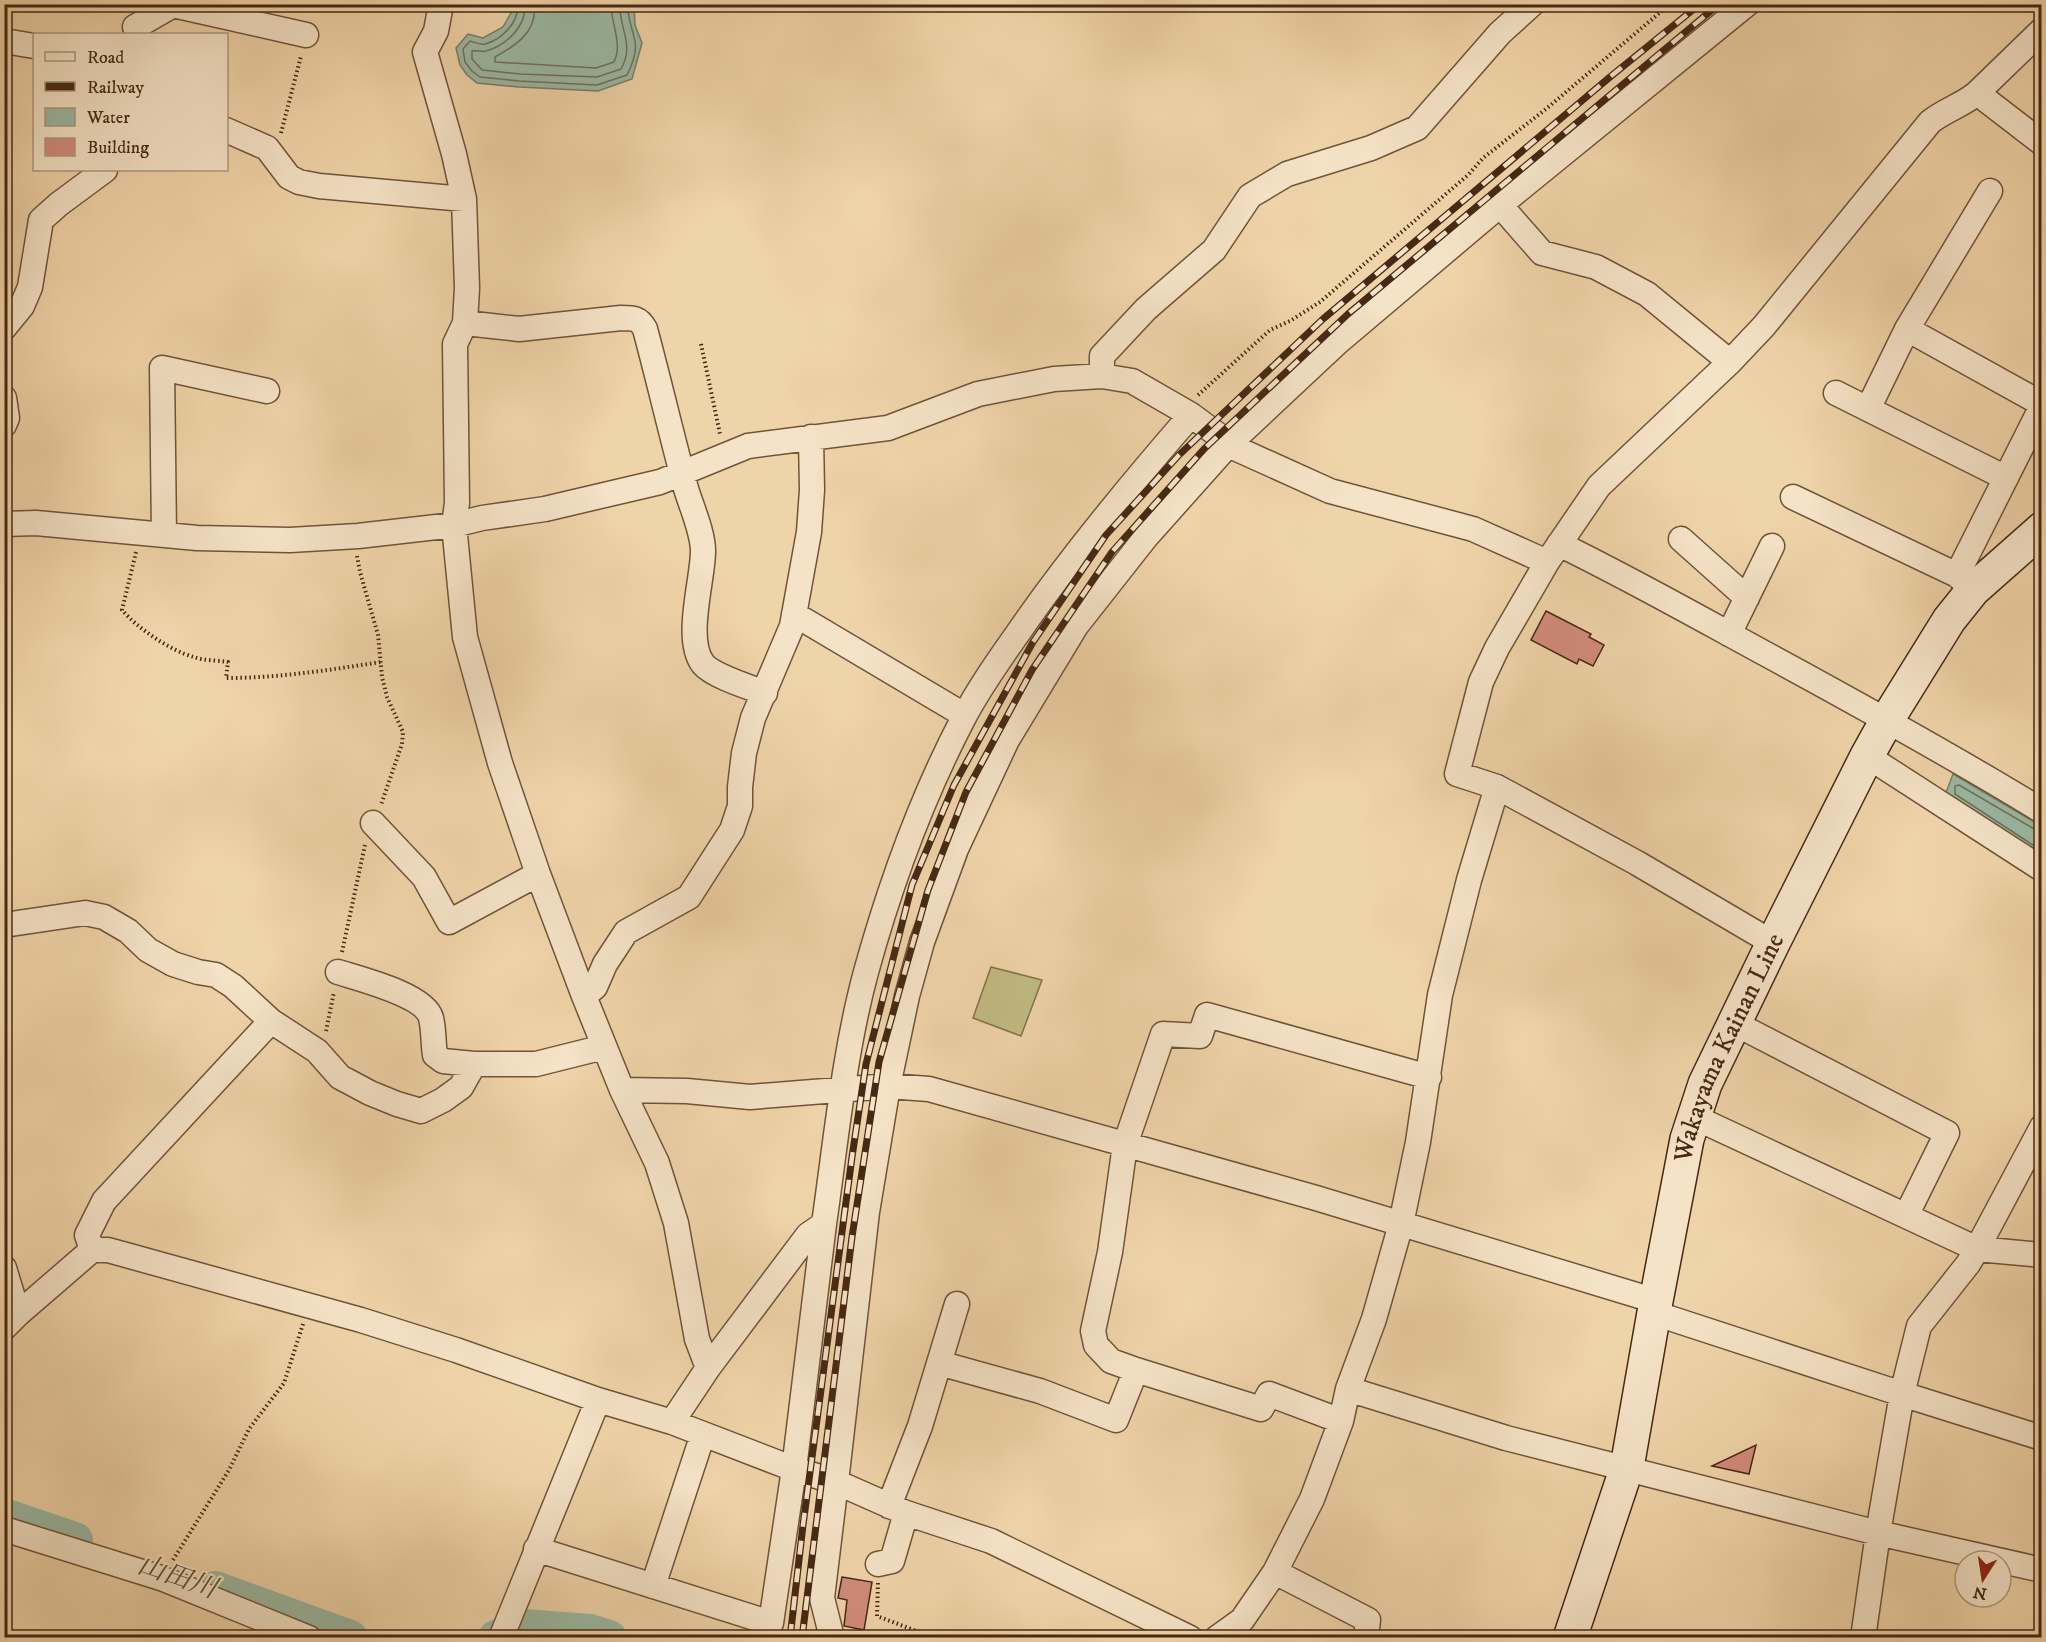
<svg xmlns="http://www.w3.org/2000/svg" width="2046" height="1642" font-family="'IM FELL DW Pica','Noto Serif JP',serif">
<style>
.green{fill:#c1bb83;stroke:#84724c;stroke-width:1.5}
.water{fill:#9bb9a4;stroke:#797f6a;stroke-width:1.5}
.lines{fill:none;stroke-linecap:round;stroke-linejoin:round}
.shore{stroke:#70715c;stroke-width:1.5}
.river{stroke:#9bb9a4;stroke-width:36}
.building{fill:#d28c7c;stroke:#462914;stroke-width:1.5}
.street-casing{stroke:#705439;stroke-width:27}
.secondary-casing{stroke:#462914;stroke-width:36}
.path{stroke:#462914;stroke-width:4;stroke-dasharray:1.5 3;stroke-linecap:butt}
.street{stroke:#f5e3c7;stroke-width:24}
.secondary{stroke:#f5e3c7;stroke-width:33}
.rail-casing{stroke:#462914;stroke-width:7}
.rail{stroke:#f5e3c7;stroke-width:4.5;stroke-dasharray:14;stroke-linecap:butt}
.labels{text-anchor:middle;dominant-baseline:central;stroke-width:4.5;stroke-linejoin:round;paint-order:stroke}
.street-label{font-size:26px;fill:#462914;stroke:#f5e3c7}
.water-label{font-size:27px;font-style:italic;fill:#5b4d38;stroke:#f5e3c7}
</style>
<rect width="100%" height="100%" fill="#f0d4a9"/>
<filter id="stains"><feTurbulence type="fractalNoise" baseFrequency=".00333" numOctaves="4"/><feColorMatrix values="0 0 0 0 .2 0 0 0 0 .09 0 0 0 0 .02 0 0 0 .5 -.17"/></filter>
<radialGradient id="worn" r=".72"><stop offset=".6" stop-color="#630" stop-opacity="0"/><stop offset="1" stop-color="#630" stop-opacity=".3"/></radialGradient>
<path class="green" d="M 991,967 L 1042,980 L 1021,1036 L 973,1018 Z"/>
<path class="water" d="M 510,5 L 634,5 L 635,25 L 642,43 L 632,79 L 598,91 L 519,87 L 477,83 L 467,75 L 460,65 L 456,48 L 468,34 L 483,38 L 503,27 L 512,11 Z
M 1953,774 L 2041,826 L 2041,858 L 1945,795 Z"/>
<g class="lines">
<path class="shore" d="M 517,4 C 520,22 501,40 485,44 C 480,45 474,42 470,41 L 463,49 L 465,62 L 472,71 L 480,77 L 519,81 L 597,85 L 627,75 C 631,67 637,52 635,42 C 633,29 627,19 628,4
M 524,4 C 528,26 505,46 486,51 C 481,52 476,50 472,51 L 472,59 L 482,70 L 520,74 L 597,77 L 621,69 C 635,44 619,30 620,4
M 534,4 C 538,32 515,46 495,57 L 495,62 L 596,68 L 614,62 C 623,44 611,24 611,4
M 2042,830 L 2036,830 L 1959,785 L 1955,786 L 1955,794 L 2042,851"/>
<path class="river" d="M 4,1516 L 75,1540
M 215,1589 L 350,1638
M 496,1638 L 524,1627 L 590,1632 L 609,1638"/>
</g>
<path class="building" d="M 1546,611 L 1591,634 L 1589,637 L 1604,645 L 1593,666 L 1579,659 L 1577,664 L 1531,640 Z
M 1756,1445 L 1749,1474 L 1712,1466 Z
M 842,1577 L 872,1582 L 864,1630 L 844,1626 L 847,1600 L 838,1598 Z"/>
<g class="lines">
<g class="street-casing">
<path id="street" d="M 441,4 L 436,31 L 425,52 L 454,154 L 464,199 L 467,288 L 465,323 L 455,344 L 457,503 L 454,525 L 465,637 L 500,763 L 538,874 L 584,996 L 622,1090 L 657,1163 L 676,1223 L 697,1339 L 708,1368
M 135,27 L 173,5 L 306,35
M 4,41 L 34,46
M 1977,93 L 2042,143
M 226,130 L 267,148 L 289,177 L 299,182 L 319,186 L 464,199
M 1500,205 L 1542,253 L 1596,267 L 1647,294 L 1730,362
M 465,323 L 519,329 L 621,318 C 634,318 639,318 645,329 C 659,381 671,433 685,485 C 690,504 703,531 703,551 C 703,580 684,639 703,664 C 713,676 749,687 765,693
M 4,328 L 22,306 L 30,287 L 41,220 L 59,204 L 105,170
M 1907,329 L 2042,404
M 1102,376 L 1102,356 L 1146,309 L 1214,250 L 1250,196 L 1287,174 L 1371,148 L 1417,128 L 1500,33 L 1532,4
M 1836,393 L 2006,478
M 4,398 L 7,418 L 4,425
M 1868,409 L 1907,329 L 1990,191
M 1793,497 L 1957,575
M 4,524 L 36,523 L 197,538 L 290,540 L 358,536 L 454,525 L 482,518 L 545,509 L 660,482 L 748,446 L 888,428 L 978,394 L 1054,379 L 1102,376 L 1132,381 L 1191,415 L 1237,449 L 1330,491 L 1473,529 L 1547,562
M 164,535 L 162,368 L 267,391
M 1681,539 L 1747,598
M 1559,544 C 1629,578 1696,616 1764,653 C 1858,704 1951,755 2042,811
M 1973,590 L 1957,575 L 2042,406
M 794,614 L 964,715
M 1729,634 L 1772,546
M 1867,756 L 2042,869
M 373,823 L 424,877 L 449,922 L 538,874
M 4,925 L 85,913 L 104,917 L 128,931 L 148,950 L 173,964 L 198,972 L 216,975 L 233,986 L 271,1021
M 1773,943 L 1637,863 L 1497,787 L 1457,774 L 1481,682 L 1497,648 L 1547,562 L 1599,486 L 1730,362 L 1764,326 L 1930,122 C 1945,110 1963,105 1977,93 L 2042,30
M 338,972 C 360,979 425,995 431,1018 C 434,1030 433,1043 435,1055 L 443,1061 L 474,1064 L 536,1064 L 604,1047
M 584,996 L 595,987 L 605,964 L 626,932 L 689,897 L 732,830 L 740,806 L 740,787 L 744,753 L 753,718 L 792,626 L 809,532 L 812,490 L 811,437
M 1734,1023 L 1947,1133 L 1906,1216
M 622,1090 L 687,1091 L 750,1097 L 888,1086 L 929,1089 L 1316,1198 L 1656,1301
M 1694,1117 L 1977,1249 L 2042,1255
M 92,1250 L 87,1235 L 104,1201 L 271,1021 L 317,1051 L 340,1077 L 370,1093 L 397,1104 L 421,1111 L 443,1100 L 461,1087 L 474,1064
M 4,1268 L 18,1314
M 1654,1313 L 1902,1394 L 1919,1326 L 1968,1264 L 1977,1249 L 2042,1127
M 4,1328 L 18,1314 L 92,1250 L 108,1250 L 361,1320 L 456,1350 L 598,1400 L 672,1422 L 794,1469 L 836,1482 L 822,1598 L 832,1638
M 939,1363 L 1040,1391 L 1116,1420 L 1136,1370 L 1261,1409 L 1269,1394 L 1341,1421
M 1136,1370 L 1111,1361 L 1096,1345 L 1093,1331 L 1110,1252 L 1125,1145 L 1163,1034 L 1200,1036 L 1207,1015 L 1429,1077
M 1348,1389 L 1506,1438 L 1878,1533 L 2042,1570
M 672,1422 L 708,1368 L 808,1235 L 824,1224 C 836,1141 844,1053 866,972 C 890,885 922,797 964,717 C 979,688 999,660 1018,633 C 1071,556 1130,485 1191,415
M 889,1506 L 920,1426 L 957,1304
M 4,1529 L 161,1578 L 309,1638
M 536,1549 L 771,1623 L 794,1469 L 824,1224
M 878,1564 L 892,1561 L 906,1513
M 1275,1572 L 1368,1620 L 1366,1638
M 653,1586 L 703,1434
M 501,1638 L 598,1400
M 1190,1638 L 991,1541 L 906,1513 L 836,1482 L 867,1212 L 888,1086 L 907,996 L 922,942 L 956,849 L 1007,740 L 1076,626 L 1146,537 L 1229,444 L 1338,342 L 1500,205 L 1747,4
M 1217,1638 L 1242,1620 L 1275,1572 L 1312,1499 L 1341,1421 L 1348,1389 L 1374,1319 L 1401,1224 L 1418,1142 L 1440,995 L 1469,880 L 1497,787
M 1863,1638 L 1878,1533 L 1902,1394 L 2042,1438"/>
</g>
<g class="secondary-casing">
<g id="secondary">
<path id="s1" d="M 1570,1638 L 1627,1467 L 1656,1301 L 1687,1139 L 1705,1084 L 1773,943 L 1867,756 L 1887,720 L 1949,620 L 1973,590 L 2042,529"/>
</g>
</g>
<path class="path" d="M 281,133 L 301,56
M 701,344 L 720,434
M 1198,395 L 1270,330 L 1290,321 L 1320,302 L 1468,175 L 1483,158 L 1546,109 L 1670,4
M 136,552 L 122,610 C 137,628 171,651 194,657 C 204,661 217,660 228,662 L 226,678 C 279,678 329,670 381,662
M 357,556 L 360,572 L 378,635 L 382,677 L 387,697 L 403,732 L 402,744 L 381,805
M 342,952 L 365,845
M 326,1031 L 334,992
M 173,1560 L 229,1470 L 249,1429 L 284,1383 L 303,1324
M 878,1583 L 877,1616 L 935,1638"/>
<use href="#street" class="street"/>
<use href="#secondary" class="secondary"/>
<g class="rail-casing">
<path id="rail" d="M 790,1638 L 803,1525 L 852,1157 L 866,1064 L 912,885 L 954,785 L 1033,642 L 1106,535 L 1179,455 L 1323,319 L 1610,77 L 1700,4
M 802,1638 L 852,1237 L 879,1062 L 928,890 L 966,792 L 1032,670 L 1112,552 L 1204,449 L 1348,314 L 1719,4"/>
</g>
<use href="#rail" class="rail"/>
</g>
<g class="labels">
<g class="street-label">
<text stroke="none"><textPath href="#s1" startOffset="614">Wakayama Kainan Line</textPath></text>
</g>
<g class="water-label">
<text transform="translate(177 1577) rotate(19)">山田川</text>
</g>
</g>
<rect width="2046" height="1642" fill="none" stroke="#f0d4a9" stroke-width="24"/>
<rect x="6" y="6" width="2034" height="1630" fill="none" stroke="#462914" stroke-width="3"/>
<rect x="12" y="12" width="2022" height="1618" fill="none" stroke="#462914" stroke-width="1.5"/>
<rect x="33" y="33" width="195" height="138" fill="#f5e3c7" stroke="#af997f" stroke-width="1.5"/>
<rect x="45" y="52" width="30" height="9" fill="#f5e3c7" stroke="#af997f" stroke-width="1.5"/>
<text x="87" y="63" font-size="18" fill="#462914">Road</text>
<rect x="45" y="82" width="30" height="9" fill="#462914" stroke="#af997f" stroke-width="1.5"/>
<text x="87" y="93" font-size="18" fill="#462914">Railway</text>
<rect x="45" y="108" width="30" height="18" fill="#9bb9a4" stroke="#af997f" stroke-width="1.5"/>
<text x="87" y="123" font-size="18" fill="#462914">Water</text>
<rect x="45" y="138" width="30" height="18" fill="#d28c7c" stroke="#af997f" stroke-width="1.5"/>
<text x="87" y="153" font-size="18" fill="#462914">Building</text>
<g transform="translate(1983 1579) rotate(192)"><circle r="28" fill="#f5e3c7" stroke="#af997f" stroke-width="1.5"/>
<path d="M0-4.5L10 22L0 15L-10 22Z" fill="#8f2418"/>
<text y="-9" font-size="16" font-weight="bold" text-anchor="middle" fill="#462914">N</text>
</g>
<rect width="100%" height="100%" filter="url(#stains)"/>
<rect width="100%" height="100%" fill="url(#worn)"/>
</svg>
